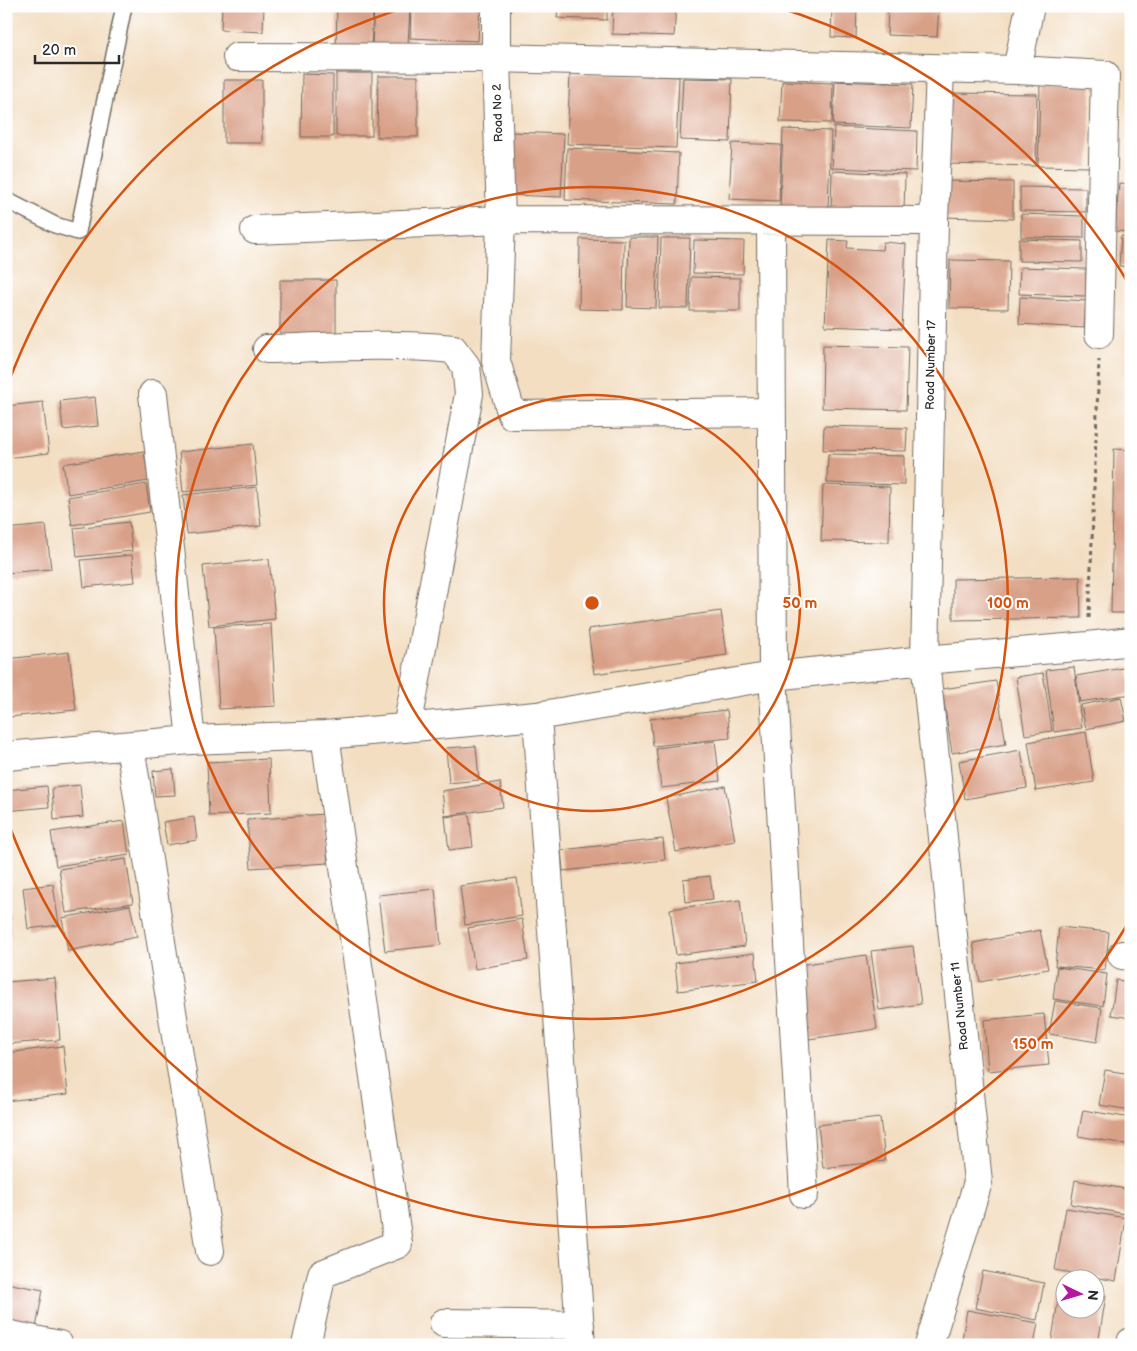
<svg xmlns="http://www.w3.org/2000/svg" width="1137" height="1351" font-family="'Balsamiq Sans',sans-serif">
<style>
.building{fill:#d9a088}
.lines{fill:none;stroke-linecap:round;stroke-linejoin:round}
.service-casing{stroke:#716a60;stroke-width:18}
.minor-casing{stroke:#716a60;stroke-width:30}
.path{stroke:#716a60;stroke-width:3;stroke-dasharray:4 4;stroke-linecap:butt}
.service{stroke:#fff;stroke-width:15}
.minor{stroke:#fff;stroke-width:28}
.ring{fill:none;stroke:#d5540f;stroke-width:2.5}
.labels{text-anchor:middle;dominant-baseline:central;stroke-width:4;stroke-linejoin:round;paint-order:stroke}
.street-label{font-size:12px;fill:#2b2b2b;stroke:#fff}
.centre{fill:#d5540f;stroke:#fff;stroke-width:2.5}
.ring-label{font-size:15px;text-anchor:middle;font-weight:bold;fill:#d5540f;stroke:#fff;stroke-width:4;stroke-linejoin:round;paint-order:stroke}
</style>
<rect width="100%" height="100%" fill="#fff"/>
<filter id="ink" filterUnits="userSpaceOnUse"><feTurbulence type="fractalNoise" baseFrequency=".02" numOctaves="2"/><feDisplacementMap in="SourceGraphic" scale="10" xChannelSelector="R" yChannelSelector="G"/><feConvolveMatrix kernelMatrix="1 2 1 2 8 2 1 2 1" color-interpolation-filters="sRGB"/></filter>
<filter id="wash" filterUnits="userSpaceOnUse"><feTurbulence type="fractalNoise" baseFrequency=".0096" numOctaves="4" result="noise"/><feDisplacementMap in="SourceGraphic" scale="20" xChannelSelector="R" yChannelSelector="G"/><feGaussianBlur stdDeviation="1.12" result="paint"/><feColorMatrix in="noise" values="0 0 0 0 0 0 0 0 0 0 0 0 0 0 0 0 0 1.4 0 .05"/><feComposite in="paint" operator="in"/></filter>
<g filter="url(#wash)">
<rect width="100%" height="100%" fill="#f3dec2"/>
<g id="blocks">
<path class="building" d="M 222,6 L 264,6 L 263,32 L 221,30 Z
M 337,6 L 373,6 L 371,50 L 336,49 Z
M 374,6 L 410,6 L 408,46 L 372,44 Z
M 411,6 L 480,6 L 478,41 L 410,38 Z
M 558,6 L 607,6 L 607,20 L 557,18 Z
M 613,6 L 676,6 L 674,36 L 612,34 Z
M 832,6 L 857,6 L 856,38 L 831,37 Z
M 888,6 L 939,6 L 937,37 L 887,35 Z
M 336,73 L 372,73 L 372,136 L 336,136 Z
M 570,73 L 679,77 L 676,148 L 567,144 Z
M 302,74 L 333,75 L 333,137 L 301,137 Z
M 378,76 L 418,76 L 418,137 L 377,137 Z
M 683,78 L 732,79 L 730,142 L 680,140 Z
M 224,80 L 262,80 L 262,143 L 224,143 Z
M 782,81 L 833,83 L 832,123 L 780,122 Z
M 835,81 L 913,84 L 911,128 L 833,125 Z
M 1040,84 L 1091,85 L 1089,167 L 1038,166 Z
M 947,93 L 1037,94 L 1036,166 L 945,164 Z
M 834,127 L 917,131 L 916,171 L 832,168 Z
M 783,129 L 831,131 L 828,210 L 780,209 Z
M 512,132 L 564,134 L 561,197 L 509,195 Z
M 732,143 L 781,145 L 779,201 L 729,199 Z
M 567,148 L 679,153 L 677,204 L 565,200 Z
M 832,171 L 905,174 L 904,212 L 831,209 Z
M 942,181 L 1013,182 L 1013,219 L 942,217 Z
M 1119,183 L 1131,184 L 1131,232 L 1115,231 Z
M 1020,187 L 1086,188 L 1086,212 L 1020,211 Z
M 1021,214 L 1084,216 L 1084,238 L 1021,237 Z
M 1121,236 L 1131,237 L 1131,267 L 1119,266 Z
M 629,237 L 658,237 L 656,308 L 627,307 Z
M 661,238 L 690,238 L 688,308 L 659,308 Z
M 580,239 L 624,240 L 623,310 L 579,309 Z
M 1019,239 L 1082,241 L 1082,262 L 1019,261 Z
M 694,240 L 744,241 L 743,274 L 693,273 Z
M 829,240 L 848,241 L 847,248 L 882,250 L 883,242 L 906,244 L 902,329 L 825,326 Z
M 950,260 L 1009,261 L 1008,309 L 949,308 Z
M 1020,267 L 1086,269 L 1086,296 L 1019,294 Z
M 691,277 L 740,278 L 740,311 L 690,311 Z
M 280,280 L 336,280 L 336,336 L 280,336 Z
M 1020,297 L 1086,301 L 1084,328 L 1019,324 Z
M 823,345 L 908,347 L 906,410 L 822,408 Z
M 95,397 L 98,426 L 63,430 L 60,401 Z
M 43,402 L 49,453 L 6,458 L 6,406 Z
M 824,426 L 907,428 L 906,451 L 823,450 Z
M 253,444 L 257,485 L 183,492 L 179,452 Z
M 1114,449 L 1131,450 L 1131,613 L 1111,613 Z
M 144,451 L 149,481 L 68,494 L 63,464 Z
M 828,454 L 904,456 L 904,485 L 827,483 Z
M 146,484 L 150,512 L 72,525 L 68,497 Z
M 823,485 L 890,487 L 889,542 L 821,541 Z
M 257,487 L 261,526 L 187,534 L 183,495 Z
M 129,522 L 132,551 L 77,557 L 74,528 Z
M 46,525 L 51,569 L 6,573 L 6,529 Z
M 132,555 L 135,582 L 84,587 L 81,560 Z
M 269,559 L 275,619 L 209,626 L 203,566 Z
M 1080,577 L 1081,618 L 953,620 L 953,579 Z
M 721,611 L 727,655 L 594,674 L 588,629 Z
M 271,624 L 276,706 L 219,709 L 214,627 Z
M 69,652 L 76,710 L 9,717 L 6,688 L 6,659 Z
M 1074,667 L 1082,728 L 1054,732 L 1046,670 Z
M 1129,667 L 1131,694 L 1080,702 L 1076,676 Z
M 1043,673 L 1052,731 L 1025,735 L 1016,677 Z
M 996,681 L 1006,744 L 952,753 L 942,689 Z
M 1121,697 L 1126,721 L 1086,729 L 1081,705 Z
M 727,710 L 730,738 L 653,746 L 650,719 Z
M 1086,732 L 1094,782 L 1036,791 L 1028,742 Z
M 715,741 L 720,781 L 661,788 L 656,748 Z
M 476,746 L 479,780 L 449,783 L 446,748 Z
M 1021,750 L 1027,788 L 965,799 L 959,761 Z
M 269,759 L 271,813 L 209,816 L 207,762 Z
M 173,769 L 175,795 L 155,796 L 153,771 Z
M 500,782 L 503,807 L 445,816 L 442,791 Z
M 80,785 L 83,817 L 54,820 L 52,788 Z
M 47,786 L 49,807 L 6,811 L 6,790 Z
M 725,786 L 735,841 L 676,852 L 666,798 Z
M 324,814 L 328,863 L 251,868 L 247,820 Z
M 469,814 L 473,847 L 449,850 L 445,817 Z
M 194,817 L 197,840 L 167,845 L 163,822 Z
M 124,821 L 129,855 L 56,866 L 51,832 Z
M 663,839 L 665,860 L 563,871 L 561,850 Z
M 126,859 L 133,903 L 66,913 L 59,869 Z
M 710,876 L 713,899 L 685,902 L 683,879 Z
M 517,878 L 522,916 L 465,925 L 460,886 Z
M 53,884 L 59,925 L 28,929 L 23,888 Z
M 435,889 L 441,945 L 385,951 L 378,895 Z
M 6,893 L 8,893 L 11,935 L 6,935 Z
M 740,900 L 745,946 L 676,955 L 670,909 Z
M 130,905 L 137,937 L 68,951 L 62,918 Z
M 522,919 L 528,960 L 475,969 L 468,928 Z
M 1059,927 L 1109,932 L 1105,970 L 1055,966 Z
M 1040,930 L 1048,969 L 980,982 L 973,943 Z
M 913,946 L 921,1004 L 879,1010 L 871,951 Z
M 755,953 L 758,981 L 678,991 L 675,963 Z
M 866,955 L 877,1029 L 809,1039 L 799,965 Z
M 1057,967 L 1107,974 L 1103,1006 L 1053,999 Z
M 55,978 L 60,1040 L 6,1044 L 6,982 Z
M 1116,980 L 1131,982 L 1131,1018 L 1111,1015 Z
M 1055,1001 L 1102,1008 L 1097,1042 L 1049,1034 Z
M 1044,1014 L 1049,1065 L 988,1071 L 984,1020 Z
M 63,1046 L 68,1094 L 6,1101 L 6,1053 Z
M 1105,1070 L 1131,1074 L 1131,1110 L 1099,1105 Z
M 1083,1110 L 1131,1118 L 1131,1145 L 1078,1136 Z
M 880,1118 L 885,1161 L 823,1168 L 818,1125 Z
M 1075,1180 L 1131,1190 L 1131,1215 L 1071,1204 Z
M 1066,1208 L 1126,1218 L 1116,1281 L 1055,1270 Z
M 983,1271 L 1044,1283 L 1037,1320 L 975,1308 Z
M 6,1283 L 43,1290 L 36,1328 L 6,1322 Z
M 1060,1288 L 1064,1288 L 1064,1308 L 1094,1308 L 1094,1293 L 1106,1295 L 1098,1345 L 1051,1345 Z
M 967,1310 L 1038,1323 L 1034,1345 L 961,1345 Z"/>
</g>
</g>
<g filter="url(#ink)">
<use href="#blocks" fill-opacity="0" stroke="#716a60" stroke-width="1"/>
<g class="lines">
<g class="service-casing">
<path id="service" d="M 6,200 L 55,225 L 78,232 L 124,6"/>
</g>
<g class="minor-casing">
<path id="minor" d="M 496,6 L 496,58 L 501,220 L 496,361 L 512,415 L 771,412
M 237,57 L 496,58 L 1017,70 L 1105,75 L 1099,334
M 1017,70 L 1030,6
M 771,221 L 773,676 L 804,1194
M 255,230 L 501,220 L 934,221
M 267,349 C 329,347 391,343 453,349 L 466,366 L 469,394 L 407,728
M 153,394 L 191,740
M 537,716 L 581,1345
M 130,746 L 210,1251
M 6,756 L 191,740 L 325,735 L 537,716 L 773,676 L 925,660 L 1088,646 L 1131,641
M 1122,955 L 1131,956
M 444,1323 L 580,1325
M 6,1334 L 59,1345
M 306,1345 L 322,1274 L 398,1244 L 325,735
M 929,1345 L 978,1182 L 925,660 L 934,221 L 940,70
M 1130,1345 L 1131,1342"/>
</g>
<path class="path" d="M 1089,618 L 1099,360"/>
<use href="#service" class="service"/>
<use href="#minor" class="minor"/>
</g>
</g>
<g class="ring">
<circle cx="592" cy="603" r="208"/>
<circle cx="592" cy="603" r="416"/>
<path d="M1130 920A624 624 0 0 1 8 822M8 384A624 624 0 0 1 410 6M774 6A624 624 0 0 1 1130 286"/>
</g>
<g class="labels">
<g class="street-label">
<text transform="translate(498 113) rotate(-92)">Road No 2</text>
<text transform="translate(931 365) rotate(-89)">Road Number 17</text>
<text transform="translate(960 1006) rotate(-96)">Road Number 11</text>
</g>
</g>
<circle cx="592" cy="603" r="8" class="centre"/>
<g class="ring-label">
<text x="800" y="608">50 m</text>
<text x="1008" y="608">100 m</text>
<text x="1033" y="1049">150 m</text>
</g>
<rect width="1137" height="1351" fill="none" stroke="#fff" stroke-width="25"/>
<g transform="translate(1080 1294) rotate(95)"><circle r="24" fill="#ffffff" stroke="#aaaaaa"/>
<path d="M0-4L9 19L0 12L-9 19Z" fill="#b5179e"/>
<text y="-8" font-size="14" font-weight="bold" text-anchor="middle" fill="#2b2b2b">N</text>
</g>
<path d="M35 55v8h84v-8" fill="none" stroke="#2b2b2b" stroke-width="2.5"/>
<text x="42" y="55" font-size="15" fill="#2b2b2b" stroke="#ffffff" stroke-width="4" paint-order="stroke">20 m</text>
</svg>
